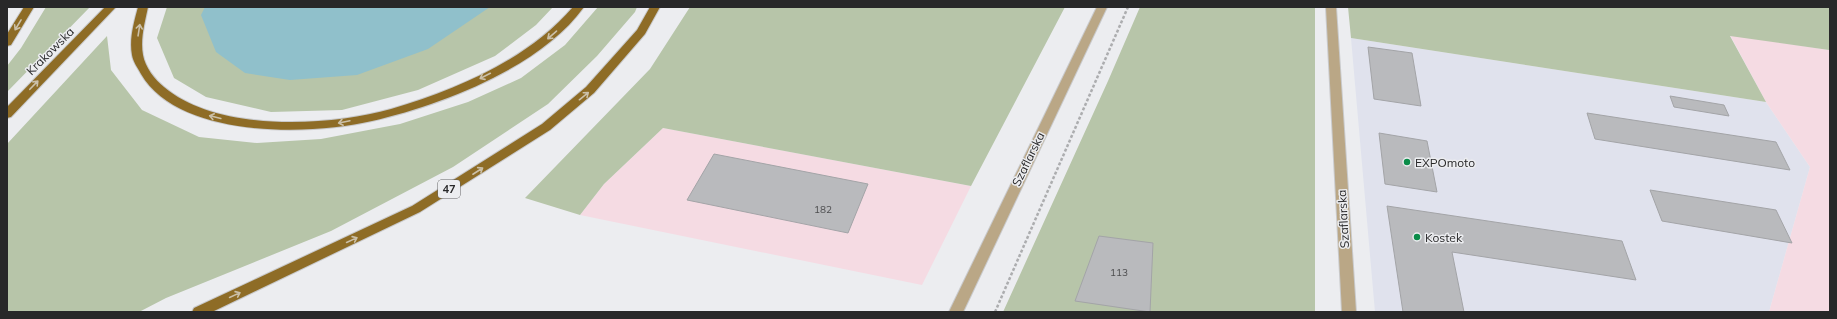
<svg xmlns="http://www.w3.org/2000/svg" width="1837" height="319" font-family="Mulish,sans-serif">
<style>
.built{fill:#e0e2ed}
.industrial{fill:#f5dbe3}
.green{fill:#b7c5a9}
.water{fill:#90c0cb}
.building{fill:#b9babd;stroke:#a3a4a7}
.lines{fill:none;stroke-linecap:round;stroke-linejoin:round}
.minor-casing{stroke:#c9cacc;stroke-width:2}
.major-casing{stroke:#c9cacc;stroke-width:2}
.path{stroke:#acadaf;stroke-width:2.5;stroke-dasharray:3 2;stroke-linecap:butt}
.minor{fill:#baa786;fill-rule:evenodd}
.major{fill:#8e6c26;fill-rule:evenodd}
.oneway{stroke:#cbc0a9}
.poi-dot{fill:#0a8c49;stroke:#ecedf0;stroke-width:1.5}
.labels{text-anchor:middle;dominant-baseline:central;stroke-width:3;stroke-linejoin:round;paint-order:stroke}
.number-label{font-size:10px;fill:#4c4c4e}
.shield{fill:#ecedf0;stroke:#636365;stroke-width:1}
.shield-label{font-size:11px;font-weight:bold;fill:#282829}
.street-label{font-size:12px;fill:#282829;stroke:#ecedf0}
.poi-label{font-size:12px;fill:#282829;stroke:#ecedf0;text-anchor:start}
</style>
<rect width="100%" height="100%" fill="#ecedf0"/>
<path class="built" d="M 1351,38 L 1766,102 L 1810,167 L 1769,312 L 1375,312 Z"/>
<path class="industrial" d="M 1730,35 L 1829,50 L 1830,46 L 1830,312 L 1769,312 L 1810,167 L 1766,102 Z
M 663,128 L 971,186 L 922,285 L 580,215 L 604,184 Z"/>
<path class="green" d="M 46,7 L 90,7 L 7,92 L 7,66 L 21,48 Z
M 167,7 L 553,7 L 536,25 L 495,56 L 418,90 L 342,110 L 271,112 L 206,97 L 174,78 L 157,38 Z
M 598,7 L 637,7 L 635,12 L 597,56 L 548,104 L 453,167 L 331,231 L 166,298 L 139,312 L 7,312 L 7,144 L 107,36 L 111,70 L 142,110 L 199,137 L 257,143 L 321,139 L 400,124 L 468,102 L 521,78 L 565,45 Z
M 690,7 L 1065,7 L 971,186 L 663,128 L 604,184 L 580,215 L 525,198 L 650,69 Z
M 1140,7 L 1315,7 L 1315,312 L 1003,312 L 1108,81 Z
M 1348,7 L 1830,7 L 1830,46 L 1829,50 L 1730,36 L 1766,102 L 1351,38 Z"/>
<path class="water" d="M 205,7 L 490,7 L 428,49 L 357,75 L 290,80 L 245,73 L 216,52 L 201,15 Z"/>
<path class="building" d="M 1368,47 L 1412,53 L 1421,106 L 1374,99 Z
M 1670,96 L 1724,105 L 1729,116 L 1674,107 Z
M 1587,113 L 1776,142 L 1790,170 L 1595,139 Z
M 1379,133 L 1427,141 L 1437,192 L 1385,184 Z
M 714,154 L 868,184 L 848,233 L 687,200 Z
M 1650,190 L 1776,210 L 1792,243 L 1662,221 Z
M 1387,206 L 1622,241 L 1636,280 L 1452,252 L 1464,312 L 1403,312 Z
M 1099,236 L 1153,243 L 1150,312 L 1075,301 Z"/>
<g class="lines">
<g class="minor-casing">
<path id="minor" d="M 1097,7 L 1107,7 L 963,312 L 949,312 Z
M 1326,7 L 1336,7 L 1356,312 L 1342,312 Z"/>
</g>
<g class="major-casing">
<path id="major" d="M 24,7 L 34,7 L 11,45 L 7,46 L 7,34 Z
M 105,7 L 116,7 L 11,117 L 7,118 L 7,107 Z
M 138,7 L 148,7 C 145,22 140,39 143,55 C 145,67 155,80 164,87 C 217,132 327,127 391,109 C 458,89 527,60 573,7 L 584,7 C 541,67 442,105 372,121 C 308,136 178,138 141,74 C 138,68 133,62 132,55 C 129,39 134,22 138,7 Z
M 650,7 L 660,7 L 645,34 L 594,93 L 550,130 L 420,212 L 212,312 L 192,312 L 194,308 L 412,206 L 542,124 L 586,87 L 637,30 Z"/>
</g>
<path class="path" d="M 995,312 L 1128,7"/>
<use href="#minor" class="minor"/>
<use href="#major" class="major"/>
</g>
<defs><path id="oneway-shaft" d="M-6 0H5M1.5-3L5.5 0L1.5 3" fill="none" stroke-width="1.6" stroke-linecap="round" stroke-linejoin="round"/></defs>
<g class="oneway">
<use href="#oneway-shaft" transform="translate(18 25) rotate(121)"/>
<use href="#oneway-shaft" transform="translate(139 30) rotate(-81)"/>
<use href="#oneway-shaft" transform="translate(552 35) rotate(139)"/>
<use href="#oneway-shaft" transform="translate(485 76) rotate(153)"/>
<use href="#oneway-shaft" transform="translate(34 85) rotate(-46)"/>
<use href="#oneway-shaft" transform="translate(584 96) rotate(-39)"/>
<use href="#oneway-shaft" transform="translate(215 117) rotate(-166)"/>
<use href="#oneway-shaft" transform="translate(344 122) rotate(168)"/>
<use href="#oneway-shaft" transform="translate(478 171) rotate(-33)"/>
<use href="#oneway-shaft" transform="translate(352 240) rotate(-25)"/>
<use href="#oneway-shaft" transform="translate(235 295) rotate(-25)"/>
</g>
<g class="poi-dot">
<circle cx="1407" cy="162" r="4"/>
<circle cx="1417" cy="237" r="4"/>
</g>
<g class="labels">
<g class="number-label">
<text x="823" y="209">182</text>
<text x="1119" y="272">113</text>
</g>
<rect class="shield" x="438" y="180" width="22" height="18" rx="3"/>
<g class="shield-label">
<text x="449" y="189">47</text>
</g>
<g class="street-label">
<text transform="translate(50 51) rotate(-45)">Krakowska</text>
<text transform="translate(1028 159) rotate(-64)">Szaflarska</text>
<text transform="translate(1343 219) rotate(-93)">Szaflarska</text>
</g>
<g class="poi-label">
<text x="1415" y="162">EXPOmoto</text>
<text x="1425" y="237">Kostek</text>
</g>
</g>
<rect width="1837" height="319" fill="none" stroke="#282829" stroke-width="16"/>
</svg>
